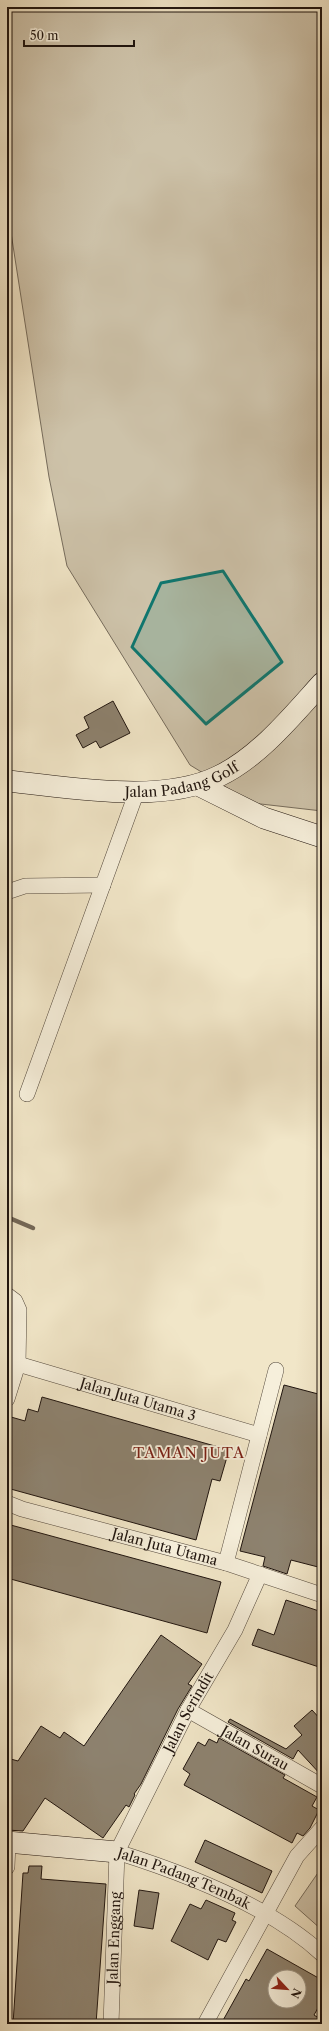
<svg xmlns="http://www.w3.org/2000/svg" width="329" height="2031" font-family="'Libre Caslon Text',serif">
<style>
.green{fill:#cdc2a9;stroke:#766c5c}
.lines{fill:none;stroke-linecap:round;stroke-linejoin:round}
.stream{stroke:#736858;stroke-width:4.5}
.building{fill:#8d826f;stroke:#20150f;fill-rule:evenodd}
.street-casing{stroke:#54493d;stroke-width:16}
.secondary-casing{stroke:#20150f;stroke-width:22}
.street{stroke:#f6efdb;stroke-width:15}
.secondary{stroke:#f6efdb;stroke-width:21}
.marked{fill:#0f766e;fill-opacity:0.2;stroke:#0f766e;stroke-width:3;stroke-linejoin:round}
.labels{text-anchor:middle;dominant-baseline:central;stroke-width:3.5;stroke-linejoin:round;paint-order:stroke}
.street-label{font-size:14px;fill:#20150f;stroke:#f6efdb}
.neighbourhood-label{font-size:15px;letter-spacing:1px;fill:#7a1f14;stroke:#f6efdb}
</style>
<rect width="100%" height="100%" fill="#f1e6c8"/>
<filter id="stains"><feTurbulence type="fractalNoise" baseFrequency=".005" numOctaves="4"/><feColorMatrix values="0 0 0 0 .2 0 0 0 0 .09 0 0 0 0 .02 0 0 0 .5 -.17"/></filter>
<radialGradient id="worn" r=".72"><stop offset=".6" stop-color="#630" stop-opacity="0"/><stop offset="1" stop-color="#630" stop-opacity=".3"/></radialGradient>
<path class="green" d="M 7,7 L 322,7 L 322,811 L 252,803 L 190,765 L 67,566 L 49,477 L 7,207 Z
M 322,1867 L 322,1930 L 295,1906 Z"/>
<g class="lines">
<path class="stream" d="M 7,1217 L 33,1228"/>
</g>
<path class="building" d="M 113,701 L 130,733 L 100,748 L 96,741 L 83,748 L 76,735 L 89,728 L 84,717 Z
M 284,1385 L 322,1395 L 322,1568 L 291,1560 L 287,1574 L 263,1566 L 265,1557 L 240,1551 Z
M 42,1397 L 229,1450 L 220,1481 L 212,1479 L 196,1540 L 7,1488 L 7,1432 L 11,1417 L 25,1421 L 28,1409 L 38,1412 Z
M 7,1524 L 221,1582 L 207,1633 L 7,1578 Z
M 286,1600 L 322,1612 L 322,1668 L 252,1645 L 258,1629 L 274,1635 Z
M 161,1635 L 202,1664 L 188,1684 L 192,1686 L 178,1709 L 141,1784 L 134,1794 L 135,1795 L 129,1807 L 126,1805 L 103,1838 L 45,1798 L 23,1831 L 7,1830 L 7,1758 L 18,1761 L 41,1726 L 60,1738 L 64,1732 L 84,1746 Z
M 312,1710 L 322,1721 L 322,1776 L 298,1750 L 293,1759 L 228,1722 L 230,1719 L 286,1749 L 302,1735 L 294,1726 Z
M 219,1738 L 285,1775 L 283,1778 L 317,1797 L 312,1806 L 319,1810 L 310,1828 L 303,1836 L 297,1833 L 292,1843 L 184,1785 L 190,1774 L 183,1769 L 198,1742 L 205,1746 L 209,1739 L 217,1743 Z
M 205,1840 L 272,1871 L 262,1893 L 195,1862 Z
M 29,1866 L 42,1866 L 41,1879 L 106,1884 L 96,2024 L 13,2024 L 23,1873 L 28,1873 Z
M 139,1890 L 159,1893 L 153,1929 L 134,1926 Z
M 206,1900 L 235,1913 L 232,1920 L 236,1922 L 226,1942 L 218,1939 L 208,1960 L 171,1941 L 190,1904 L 201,1909 Z
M 267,1949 L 322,1980 L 322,2001 L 314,2015 L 322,2020 L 322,2024 L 221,2024 L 246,1979 L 249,1981 ZM 275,1977 L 299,1977 L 299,2001 L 275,2001 Z"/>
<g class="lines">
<g class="street-casing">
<g id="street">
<path d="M 7,892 L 25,886 L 103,885"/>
<path d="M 27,1094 L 137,791"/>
<path d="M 7,1295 L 15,1301 L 19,1310 L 18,1364 L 7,1399"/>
<path id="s1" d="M 18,1364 L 259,1435"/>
<path id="s2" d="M 7,1503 L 22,1509 L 226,1563 L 322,1595"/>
<path d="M 226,1563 L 276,1370"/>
<path id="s3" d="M 188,1710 L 322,1786"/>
<path id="s4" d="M 117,1852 C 184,1873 270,1906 322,1954"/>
<path d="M 7,1867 L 8,1842"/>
<path id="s5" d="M 111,2024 L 117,1852 L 188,1710 L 235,1630 L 260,1574"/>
<path d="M 205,2024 L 297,1856 L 322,1828"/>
</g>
</g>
<g class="secondary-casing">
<g id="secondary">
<path id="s6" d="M 7,781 C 70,787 161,805 219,776 C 259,757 293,715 322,683"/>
<path d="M 198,785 L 264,818 L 322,837"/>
<path d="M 7,1842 L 117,1852"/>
</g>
</g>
<use href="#street" class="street"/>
<use href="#secondary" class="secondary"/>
</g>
<path class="marked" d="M 223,571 L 282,662 L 206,724 L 132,647 L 161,583 Z"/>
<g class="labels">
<g class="street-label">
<text stroke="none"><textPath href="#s6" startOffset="177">Jalan Padang Golf</textPath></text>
<text stroke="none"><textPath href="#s1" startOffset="125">Jalan Juta Utama 3</textPath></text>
<text stroke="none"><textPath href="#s2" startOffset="164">Jalan Juta Utama</textPath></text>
<text stroke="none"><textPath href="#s5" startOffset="329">Jalan Serindit</textPath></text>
<text stroke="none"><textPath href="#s3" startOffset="77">Jalan Surau</textPath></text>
<text stroke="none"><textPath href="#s4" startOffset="72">Jalan Padang Tembak</textPath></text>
<text stroke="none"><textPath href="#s5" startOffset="86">Jalan Enggang</textPath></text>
</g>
<g class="neighbourhood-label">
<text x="189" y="1452">TAMAN JUTA</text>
</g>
</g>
<rect width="329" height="2031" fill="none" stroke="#f1e6c8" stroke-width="24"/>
<rect x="8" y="8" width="313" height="2015" fill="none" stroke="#20150f" stroke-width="2"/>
<rect x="12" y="12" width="305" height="2007" fill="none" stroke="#20150f"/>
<g transform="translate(287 1989) rotate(116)"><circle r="19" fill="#f6efdb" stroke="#a09889"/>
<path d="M0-3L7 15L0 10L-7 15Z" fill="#8f2418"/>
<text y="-6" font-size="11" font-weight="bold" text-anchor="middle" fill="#20150f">N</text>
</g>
<path d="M24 40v6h110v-6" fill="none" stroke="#20150f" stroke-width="2"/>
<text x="30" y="40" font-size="12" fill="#20150f" stroke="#f6efdb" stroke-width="3" paint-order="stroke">50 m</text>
<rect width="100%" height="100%" filter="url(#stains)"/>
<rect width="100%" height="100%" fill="url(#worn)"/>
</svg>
